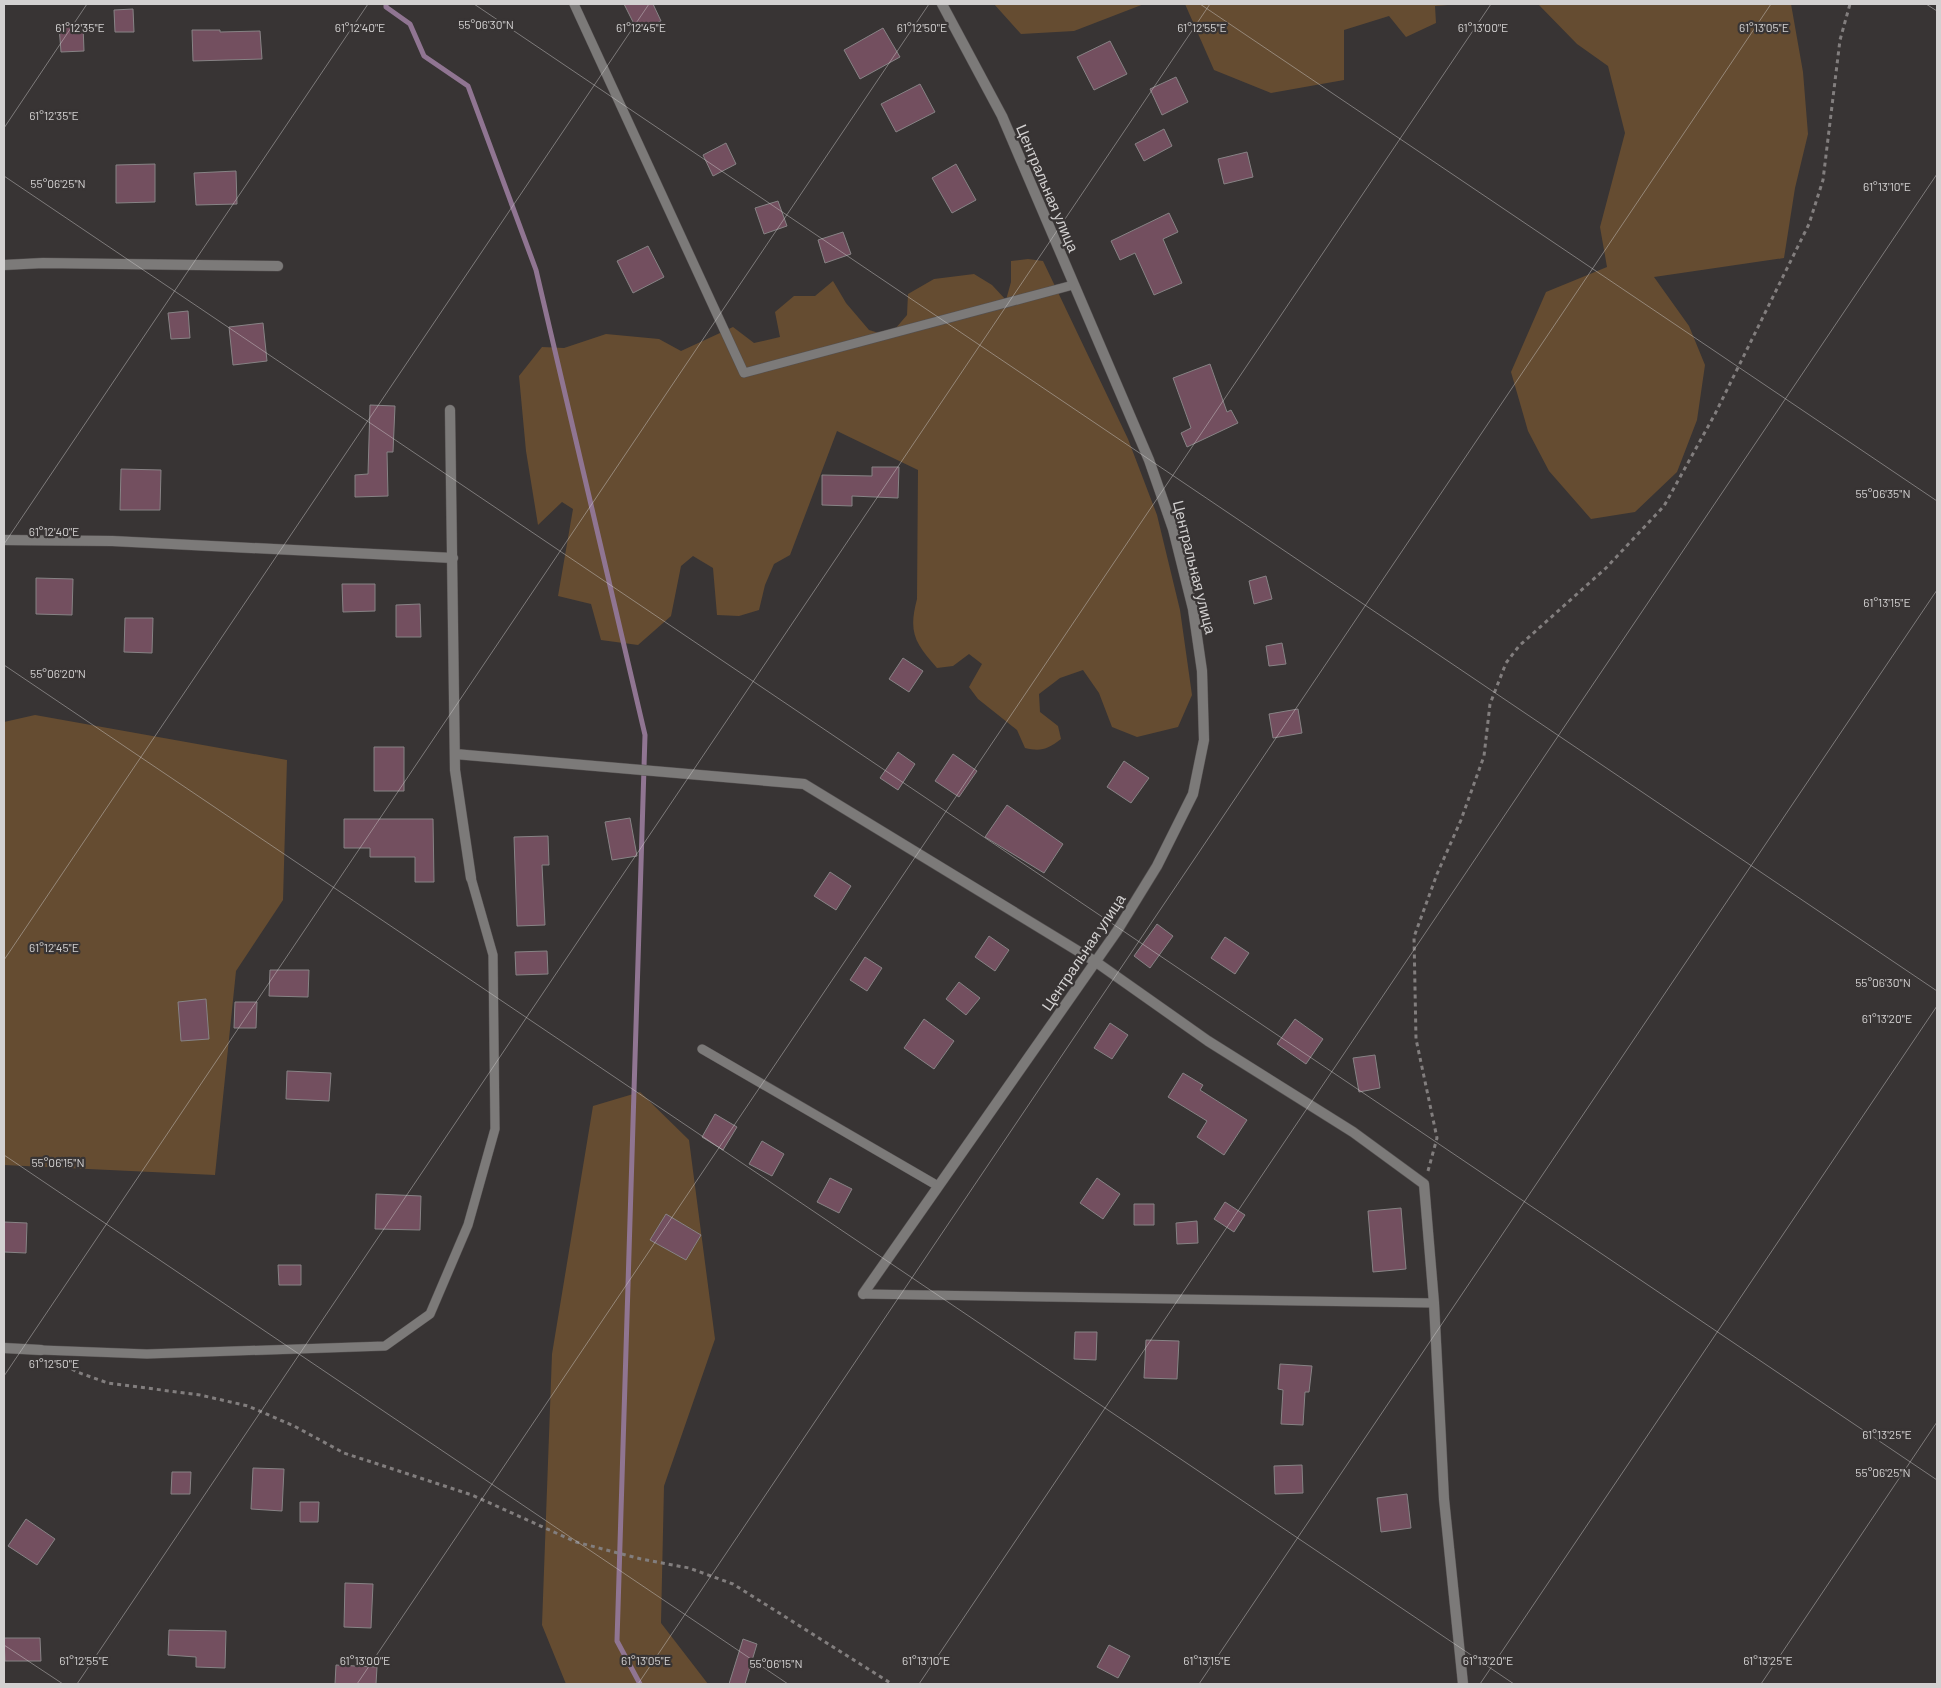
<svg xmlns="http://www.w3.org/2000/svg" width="1941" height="1688" font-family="Barlow,sans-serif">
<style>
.green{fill:#654c31}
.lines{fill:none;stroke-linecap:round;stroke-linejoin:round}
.stream{stroke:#907592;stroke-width:5}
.building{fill:#734f5f;stroke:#878385}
.service-casing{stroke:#545050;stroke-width:10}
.minor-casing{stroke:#545050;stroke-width:11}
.path{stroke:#827e7e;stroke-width:3;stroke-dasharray:4 4;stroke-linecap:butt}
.service{stroke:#7c7a79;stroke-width:9}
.minor{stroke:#7c7a79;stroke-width:10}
.ticks{fill:none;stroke:#d3d1d1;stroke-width:1;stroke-opacity:0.45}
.labels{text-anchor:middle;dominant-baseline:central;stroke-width:4.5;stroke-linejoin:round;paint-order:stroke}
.street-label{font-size:15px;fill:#d3d1d1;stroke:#383434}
.ticks-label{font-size:12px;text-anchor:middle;fill:#d3d1d1;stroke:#383434;stroke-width:4.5;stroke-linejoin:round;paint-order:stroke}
</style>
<rect width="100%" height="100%" fill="#383434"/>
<path class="green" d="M 994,4 L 1144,4 L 1074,31 L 1021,34 Z
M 1185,4 L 1461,4 L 1435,6 L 1436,23 L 1406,37 L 1389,16 L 1344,30 L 1344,80 L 1271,93 L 1214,70 Z
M 1538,4 L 1791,4 L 1803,72 L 1808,134 L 1795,188 L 1784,258 L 1654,277 L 1689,326 L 1705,365 L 1697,420 L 1677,472 L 1635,512 L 1591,519 L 1549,471 L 1528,431 L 1511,372 L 1546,292 L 1607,267 L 1600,227 L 1625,133 L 1608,66 L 1577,44 Z
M 1028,259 L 1043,261 L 1128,439 L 1157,515 L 1180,610 L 1192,695 L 1178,727 L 1137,737 L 1112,727 L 1099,693 L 1083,670 L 1060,678 L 1039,694 L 1040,712 L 1058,726 L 1061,739 C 1048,749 1041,752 1025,748 L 1017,730 L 978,699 L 969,687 L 982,664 L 969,654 L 953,666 L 937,668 C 915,643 908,633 917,599 L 918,470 L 837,431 L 790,555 L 774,564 L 765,585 L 759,610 L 739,616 L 717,615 L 713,568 L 693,556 L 681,566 L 671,616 L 638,645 L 601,640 L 591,604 L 558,596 L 573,509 L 562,502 L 538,525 L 526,451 L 519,376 L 542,347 L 564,348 L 606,334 L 659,339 L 681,351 L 733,327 L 754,343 L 780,337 L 775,312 L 794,296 L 815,296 L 833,281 L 846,303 L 869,330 L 889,336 L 907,315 L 908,294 L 934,279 L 974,274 L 992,285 L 1006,300 L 1011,282 L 1011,261 Z
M 35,715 L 287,760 L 283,900 L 236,971 L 215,1175 L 4,1165 L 4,722 Z
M 640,1092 L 689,1140 L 715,1339 L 664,1486 L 661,1623 L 708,1684 L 566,1684 L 542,1625 L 552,1354 L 593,1106 Z"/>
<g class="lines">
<path class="stream" d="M 386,4 L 386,7 L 410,24 L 424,56 L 468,86 L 536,270 L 645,735 L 617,1641 L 640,1684"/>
</g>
<path class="building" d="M 624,4 L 653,4 L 661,21 L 638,32 Z
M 133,9 L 134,32 L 115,32 L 114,10 Z
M 83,25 L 84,51 L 61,52 L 59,26 Z
M 883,28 L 900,57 L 860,79 L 844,50 Z
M 192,30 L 220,30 L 220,32 L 260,31 L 262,59 L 193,61 Z
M 1110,41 L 1127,74 L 1094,90 L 1077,57 Z
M 1176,77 L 1188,102 L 1162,115 L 1150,89 Z
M 920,84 L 935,112 L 896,132 L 881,104 Z
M 1164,129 L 1172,146 L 1144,161 L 1135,144 Z
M 726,143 L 736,164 L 713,176 L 703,155 Z
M 1247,152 L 1253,177 L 1224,184 L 1218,159 Z
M 155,164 L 155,202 L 116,203 L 116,165 Z
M 956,164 L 976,200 L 952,213 L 932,178 Z
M 236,171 L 237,204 L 196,205 L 194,173 Z
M 778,201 L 787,226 L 764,234 L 755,208 Z
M 1169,213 L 1178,232 L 1163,239 L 1182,283 L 1154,295 L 1135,253 L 1120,260 L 1111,241 Z
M 843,232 L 851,254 L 825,263 L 818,240 Z
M 648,246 L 664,277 L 633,293 L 617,261 Z
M 188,311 L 190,338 L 171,339 L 168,313 Z
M 263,323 L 267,361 L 233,365 L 229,327 Z
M 1210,364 L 1227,412 L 1231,410 L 1238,423 L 1187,447 L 1181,433 L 1191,428 L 1173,378 Z
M 370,405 L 395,406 L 393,452 L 387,452 L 388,496 L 355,497 L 355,475 L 368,474 Z
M 872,467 L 899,467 L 898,498 L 852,496 L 852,506 L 822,505 L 822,475 L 872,476 Z
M 121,469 L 161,470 L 160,510 L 120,510 Z
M 1266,576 L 1272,599 L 1254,604 L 1249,581 Z
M 36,578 L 73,579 L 72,615 L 36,614 Z
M 342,584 L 375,584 L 375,611 L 343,612 Z
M 420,604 L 421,637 L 396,637 L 396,605 Z
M 125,618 L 153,618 L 152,653 L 124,652 Z
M 1282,643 L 1286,664 L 1269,666 L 1266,646 Z
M 903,658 L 923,671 L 909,692 L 889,679 Z
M 1298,709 L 1302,733 L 1273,738 L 1269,714 Z
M 374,747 L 404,747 L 404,791 L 374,791 Z
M 898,752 L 915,764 L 898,790 L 880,778 Z
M 953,754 L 977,771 L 959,797 L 935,781 Z
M 1124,761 L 1149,778 L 1131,803 L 1107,787 Z
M 1007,805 L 1063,844 L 1044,873 L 985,837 Z
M 630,818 L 637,856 L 612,860 L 605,822 Z
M 344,819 L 433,819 L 434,882 L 415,882 L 415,857 L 370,857 L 370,848 L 344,848 Z
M 548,836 L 549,865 L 542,865 L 545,925 L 517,926 L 514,837 Z
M 830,872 L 851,886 L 836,910 L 814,896 Z
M 1157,924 L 1173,936 L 1150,968 L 1134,956 Z
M 989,936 L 1009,950 L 995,971 L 975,957 Z
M 1225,937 L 1249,953 L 1235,974 L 1211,958 Z
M 547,951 L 548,974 L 516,975 L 515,952 Z
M 865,957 L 882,968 L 867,991 L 850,980 Z
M 270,970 L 309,970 L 308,997 L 269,996 Z
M 959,982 L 980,998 L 966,1015 L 946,999 Z
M 206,999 L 209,1039 L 181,1041 L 178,1002 Z
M 235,1002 L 257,1002 L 256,1028 L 234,1028 Z
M 924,1019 L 954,1041 L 934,1069 L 904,1048 Z
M 1295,1019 L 1323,1039 L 1306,1064 L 1277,1044 Z
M 1110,1023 L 1128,1035 L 1112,1059 L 1094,1048 Z
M 1375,1055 L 1380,1088 L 1359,1092 L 1353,1058 Z
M 287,1071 L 331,1073 L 329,1101 L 286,1099 Z
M 1183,1073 L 1203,1085 L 1200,1090 L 1247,1120 L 1224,1155 L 1197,1137 L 1207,1121 L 1168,1097 Z
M 715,1114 L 737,1127 L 723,1150 L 702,1137 Z
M 762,1141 L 784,1154 L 772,1176 L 749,1164 Z
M 830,1178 L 852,1189 L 839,1213 L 817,1202 Z
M 1097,1178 L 1120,1194 L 1103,1219 L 1080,1203 Z
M 376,1194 L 421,1196 L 420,1230 L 375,1229 Z
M 1225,1202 L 1245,1215 L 1234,1232 L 1214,1219 Z
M 1134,1204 L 1154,1204 L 1154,1225 L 1134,1225 Z
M 1401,1208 L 1406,1269 L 1373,1272 L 1368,1211 Z
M 666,1214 L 701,1235 L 686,1260 L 650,1240 Z
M 1197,1221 L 1198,1243 L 1177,1244 L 1176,1223 Z
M 4,1222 L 27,1223 L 26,1253 L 4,1252 Z
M 278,1265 L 301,1265 L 301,1285 L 279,1285 Z
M 1075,1332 L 1097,1332 L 1096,1360 L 1074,1359 Z
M 1146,1340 L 1179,1341 L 1177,1379 L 1144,1378 Z
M 1280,1364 L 1312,1366 L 1309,1392 L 1305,1392 L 1303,1425 L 1281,1424 L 1283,1390 L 1278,1389 Z
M 1302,1465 L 1303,1493 L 1275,1494 L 1274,1466 Z
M 253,1468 L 284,1469 L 282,1511 L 251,1509 Z
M 172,1472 L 191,1472 L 190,1494 L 171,1494 Z
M 1407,1494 L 1411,1528 L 1381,1532 L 1377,1498 Z
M 300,1502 L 319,1502 L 318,1522 L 300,1522 Z
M 26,1519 L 55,1539 L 37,1565 L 8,1546 Z
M 345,1583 L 373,1584 L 371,1628 L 344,1627 Z
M 169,1630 L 226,1631 L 225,1668 L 196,1667 L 196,1657 L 168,1655 Z
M 4,1638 L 40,1638 L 41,1661 L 5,1661 Z
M 743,1639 L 757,1644 L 745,1684 L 729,1684 Z
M 1109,1645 L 1130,1656 L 1118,1678 L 1097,1667 Z
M 336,1665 L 377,1667 L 376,1684 L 335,1684 Z"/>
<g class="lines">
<g class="service-casing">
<path id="service" d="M 574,4 L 744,373 L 1073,285
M 702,1049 L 938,1186
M 863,1294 L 1434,1303
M 41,1350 L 147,1354 L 385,1346 L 430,1314 L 468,1225 L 495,1129 L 493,955 L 471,878"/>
</g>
<g class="minor-casing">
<path id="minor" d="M 4,265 L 43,263 L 278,266
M 450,410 L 455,770 L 471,878
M 4,540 L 112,541 L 453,558
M 455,754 L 804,784 L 1096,962 L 1208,1041 L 1353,1132 L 1424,1184 L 1434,1303 L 1444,1499 L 1463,1684
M 863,1294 L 1117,931 L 1157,866 L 1193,794 L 1204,740 L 1202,671 L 1193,609 L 1173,529 L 1149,460 L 1002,116 L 942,4
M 4,1348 L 41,1350"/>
</g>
<path class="path" d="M 1428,1171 L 1437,1138 L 1416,1039 L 1414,937 L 1437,874 L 1461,820 L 1484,756 L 1490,704 L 1506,663 L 1519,646 L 1606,568 L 1664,506 L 1715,414 L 1809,224 L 1823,180 L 1840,40 L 1850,4
M 65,1365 L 77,1372 L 108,1383 L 200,1395 L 248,1406 L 294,1426 L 344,1453 L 472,1495 L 576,1542 L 641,1559 L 689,1568 L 733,1584 L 892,1684"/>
<use href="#service" class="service"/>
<use href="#minor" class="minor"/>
</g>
<path class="ticks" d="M 474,4 L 1937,991M 1200,4 L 1937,501M 1926,4 L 1937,11M 4,128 L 87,4M 4,176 L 1937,1480M 4,544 L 368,4M 4,665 L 1514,1684M 4,960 L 649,4M 4,1155 L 788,1684M 4,1376 L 929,4M 4,1645 L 63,1684M 77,1684 L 1210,4M 357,1684 L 1491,4M 638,1684 L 1771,4M 919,1684 L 1937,174M 1199,1684 L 1937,590M 1480,1684 L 1937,1006M 1761,1684 L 1937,1422"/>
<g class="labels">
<g class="street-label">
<text transform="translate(1048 188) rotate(67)">Центральная улица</text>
<text transform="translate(1195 567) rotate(76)">Центральная улица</text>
<text transform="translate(1083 952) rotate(-56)">Центральная улица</text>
</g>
</g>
<g class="ticks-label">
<text x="486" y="29">55°06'30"N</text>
<text x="360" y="32">61°12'40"E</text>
<text x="641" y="32">61°12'45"E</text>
<text x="922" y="32">61°12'50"E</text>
<text x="1483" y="32">61°13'00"E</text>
<text x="80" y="32">61°12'35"E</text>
<text x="1202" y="32">61°12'55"E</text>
<text x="1764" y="32">61°13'05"E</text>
<text x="54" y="120">61°12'35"E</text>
<text x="58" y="188">55°06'25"N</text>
<text x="1887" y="191">61°13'10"E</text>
<text x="1883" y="498">55°06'35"N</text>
<text x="54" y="536">61°12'40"E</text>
<text x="1887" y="607">61°13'15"E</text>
<text x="58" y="678">55°06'20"N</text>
<text x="54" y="952">61°12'45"E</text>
<text x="1883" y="987">55°06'30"N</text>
<text x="1887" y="1023">61°13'20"E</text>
<text x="58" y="1167">55°06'15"N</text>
<text x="54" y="1368">61°12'50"E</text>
<text x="1887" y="1439">61°13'25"E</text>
<text x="1883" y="1477">55°06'25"N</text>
<text x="84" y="1665">61°12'55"E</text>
<text x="365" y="1665">61°13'00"E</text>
<text x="646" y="1665">61°13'05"E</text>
<text x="926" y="1665">61°13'10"E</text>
<text x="1207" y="1665">61°13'15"E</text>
<text x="1488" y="1665">61°13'20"E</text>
<text x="1768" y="1665">61°13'25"E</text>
<text x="776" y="1668">55°06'15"N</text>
</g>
<rect width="1941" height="1688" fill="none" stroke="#d3d1d1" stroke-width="10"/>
</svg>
